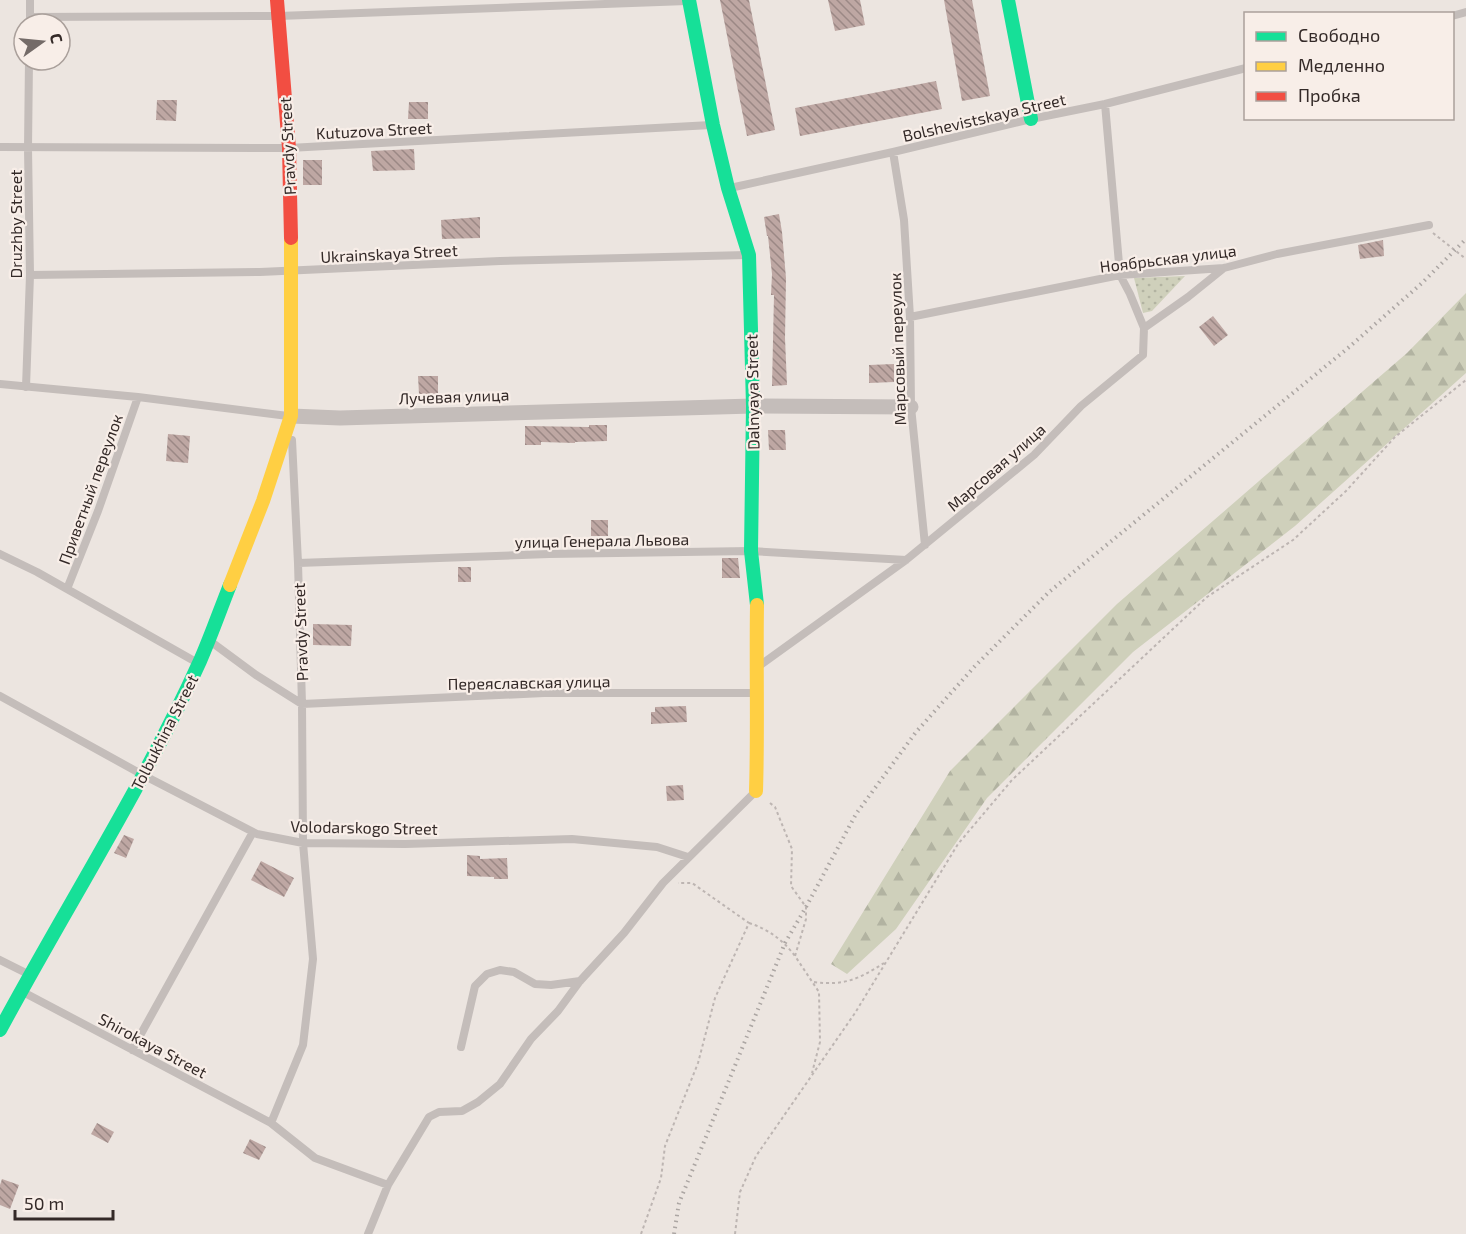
<svg xmlns="http://www.w3.org/2000/svg" width="1466" height="1234" font-family="'Exo 2',sans-serif">
<style>
.grass{fill:url(#grass-dots)}
.forest{fill:url(#forest-firs)}
.building{fill:url(#building-back-hatch)}
.lines{fill:none;stroke-linecap:round;stroke-linejoin:round}
.path{stroke:#bdb5b2;stroke-width:2;stroke-dasharray:3 3;stroke-linecap:butt}
.lane{stroke:#c4bdba;stroke-width:8}
.street{stroke:#c4bdba;stroke-width:15}
.fast{stroke:#16e098;stroke-width:14}
.slow{stroke:#ffcf43;stroke-width:14}
.jam{stroke:#f24e42;stroke-width:14}
.rail{stroke:#aca6a3;stroke-width:4;stroke-dasharray:1.5 4.5;stroke-linecap:butt}
.labels{text-anchor:middle;dominant-baseline:central;stroke-width:4.5;stroke-linejoin:round;paint-order:stroke}
.street-label{font-size:16px;fill:#342a28;stroke:#f8eee8}
</style>
<defs>
<pattern id="grass-dots" width="8" height="8" patternUnits="userSpaceOnUse" patternTransform="scale(1.5)"><rect width="8" height="8" fill="#cfd0bb"/><path d="M2 2h.1M6 6h.1" fill="none" stroke="#b2b3a1" stroke-width="1.8" stroke-linecap="round"/></pattern>
<pattern id="forest-firs" width="22" height="20" patternUnits="userSpaceOnUse" patternTransform="scale(1.5)"><rect width="22" height="20" fill="#cfd0bb"/><path d="M5 1l3.5 6h-7zM16 11l3.5 6h-7z" fill="#b2b3a1"/></pattern>
<pattern id="building-back-hatch" width="6" height="6" patternUnits="userSpaceOnUse" patternTransform="scale(1.5)"><rect width="6" height="6" fill="#bea7a3"/><path d="M-1 5l2 2M0 0l6 6M5-1l2 2" fill="none" stroke="#9b8885"/></pattern>
</defs>
<rect width="100%" height="100%" fill="#ece5e0"/>
<path class="grass" d="M 1185,276 L 1152,311 L 1143,313 L 1134,278 Z"/>
<path class="forest" d="M 1466,293 L 1466,373 L 1295,526 L 1133,652 L 987,798 L 896,929 L 847,974 L 831,964 L 950,771 L 1117,604 L 1407,353 Z"/>
<path class="building" d="M 720,0 L 749,0 L 775,130 L 747,136 Z
M 828,0 L 860,0 L 865,25 L 835,31 Z
M 944,0 L 972,0 L 990,96 L 962,101 Z
M 936,81 L 942,109 L 800,136 L 795,108 Z
M 157,100 L 177,100 L 176,121 L 156,120 Z
M 409,102 L 428,102 L 428,119 L 408,119 Z
M 414,149 L 415,170 L 373,171 L 371,151 Z
M 303,160 L 322,160 L 322,185 L 303,185 Z
M 779,214 L 782,232 L 786,278 L 785,338 L 787,385 L 772,386 L 774,295 L 771,295 L 772,274 L 768,236 L 767,236 L 764,217 Z
M 480,217 L 480,238 L 442,239 L 441,220 Z
M 1383,240 L 1384,256 L 1360,259 L 1358,245 Z
M 1213,316 L 1228,335 L 1214,346 L 1199,327 Z
M 894,364 L 894,382 L 869,383 L 869,365 Z
M 418,376 L 438,376 L 438,394 L 419,394 Z
M 589,425 L 607,425 L 607,441 L 575,442 L 575,443 L 541,442 L 541,445 L 525,445 L 525,426 L 589,427 Z
M 768,430 L 785,430 L 786,450 L 769,450 Z
M 168,434 L 190,436 L 188,463 L 166,461 Z
M 591,520 L 608,520 L 608,536 L 591,536 Z
M 722,558 L 738,558 L 740,578 L 722,578 Z
M 458,567 L 471,567 L 471,582 L 458,582 Z
M 313,624 L 352,625 L 351,646 L 313,645 Z
M 686,706 L 687,722 L 651,724 L 651,712 L 655,712 L 655,707 Z
M 683,785 L 684,800 L 667,801 L 666,786 Z
M 124,835 L 134,839 L 126,858 L 114,853 Z
M 467,855 L 480,856 L 480,859 L 507,858 L 508,879 L 494,879 L 494,877 L 467,876 Z
M 261,861 L 294,878 L 284,897 L 251,880 Z
M 97,1123 L 114,1132 L 108,1143 L 91,1134 Z
M 250,1139 L 266,1147 L 259,1160 L 243,1153 Z
M 2,1179 L 19,1185 L 10,1209 L 0,1205 L 0,1185 Z"/>
<g class="lines">
<path class="path" d="M 1433,233 L 1466,259
M 770,803 L 775,807 L 792,849 L 791,886 L 806,907 L 806,919 L 795,956 L 819,992 L 820,1042 L 812,1073
M 749,923 C 768,929 783,940 795,956
M 814,982 C 844,986 859,979 884,963
M 641,1234 L 661,1178 L 665,1146 L 698,1063 L 715,998 L 749,923 L 692,883 L 678,883
M 735,1234 L 740,1192 L 756,1156 L 855,1013 L 958,844 L 1012,780 L 1207,597 L 1293,540 L 1346,491 L 1395,437 L 1466,380"/>
<path class="lane" d="M 1452,16 L 1466,12
M 30,17 L 279,16 L 687,1
M 30,24 L 30,0
M 1105,104 L 1120,275 L 1130,294 L 1144,328
M 0,147 L 289,148 L 711,125
M 893,152 L 904,220 L 910,317 L 911,407 L 925,545
M 730,188 L 893,152 L 1031,119 L 1105,104 L 1246,68
M 30,275 L 260,272 L 500,261 L 747,255
M 910,317 L 1120,275 L 1224,268 L 1277,254 L 1429,225
M 0,384 L 138,397 L 288,416
M 26,387 L 30,275 L 28,148 L 29,60
M 292,440 L 298,563 L 302,704 L 303,843 L 313,959 L 303,1045 L 271,1123 L 315,1158 L 388,1185
M 0,554 L 37,572 L 196,662
M 298,563 L 549,554 L 751,551 L 906,560
M 67,589 L 98,511 L 138,397
M 210,641 L 256,675 L 302,704 L 544,693 L 754,693
M 759,666 L 906,560 L 1034,455 L 1081,406 L 1143,355 L 1144,328 L 1188,297 L 1224,268
M 0,696 L 143,775 L 257,834 L 303,843 L 405,844 L 572,839 L 657,847 L 688,857
M 0,960 L 28,974
M 23,992 L 271,1123
M 461,1047 L 475,986 L 487,974 L 500,970 L 514,972 L 535,984 L 551,985 L 580,981
M 132,1050 L 253,832
M 368,1234 L 388,1185 L 429,1117 L 439,1112 L 462,1111 L 478,1102 L 500,1084 L 531,1039 L 558,1011 L 580,981 L 624,933 L 663,883 L 755,792"/>
<path class="street" d="M 291,416 L 340,418 L 753,406 L 911,407"/>
<path class="fast" d="M 689,0 L 713,125 L 728,188 L 749,255 L 753,406 L 751,551 L 757,605
M 1008,0 L 1031,119
M 0,1030 C 66,907 142,789 200,661 C 211,636 220,610 230,585"/>
<path class="slow" d="M 230,585 L 263,501 L 291,416 L 291,238
M 756,791 C 758,729 756,667 757,605"/>
<path class="jam" d="M 277,0 L 289,148 L 291,238"/>
<path class="rail" d="M 674,1234 L 679,1203 L 785,943 L 806,907 L 856,814 L 916,732 L 975,666 L 1049,592 L 1348,348 L 1422,283 L 1466,239"/>
</g>
<g class="labels">
<g class="street-label">
<text transform="translate(984 117) rotate(-13)">Bolshevistskaya Street</text>
<text transform="translate(374 130) rotate(-3)">Kutuzova Street</text>
<text transform="translate(287 146) rotate(-93)">Pravdy Street</text>
<text transform="translate(15 224) rotate(-90)">Druzhby Street</text>
<text transform="translate(389 253) rotate(-3)">Ukrainskaya Street</text>
<text transform="translate(1168 258) rotate(-7)">Ноябрьская улица</text>
<text transform="translate(897 349) rotate(-92)">Марсовый переулок</text>
<text transform="translate(752 392) rotate(-91)">Dalnyaya Street</text>
<text transform="translate(454 396) rotate(-2)">Лучевая улица</text>
<text transform="translate(996 467) rotate(-41)">Марсовая улица</text>
<text transform="translate(90 489) rotate(-70)">Приветный переулок</text>
<text transform="translate(602 540) rotate(-1)">улица Генерала Львова</text>
<text transform="translate(300 632) rotate(-92)">Pravdy Street</text>
<text transform="translate(529 682) rotate(-1)">Переяславская улица</text>
<text transform="translate(164 732) rotate(-63)">Tolbukhina Street</text>
<text transform="translate(364 827) rotate(1)">Volodarskogo Street</text>
<text transform="translate(153 1045) rotate(28)">Shirokaya Street</text>
</g>
</g>
<rect x="1244" y="12" width="210" height="108" fill="#f8eee8" stroke="#aaa09b" stroke-width="1.5"/>
<rect x="1256" y="32" width="30" height="9" fill="#16e098" stroke="#aaa09b" stroke-width="1.5"/>
<text x="1298" y="42" font-size="18" fill="#342a28">Свободно</text>
<rect x="1256" y="62" width="30" height="9" fill="#ffcf43" stroke="#aaa09b" stroke-width="1.5"/>
<text x="1298" y="72" font-size="18" fill="#342a28">Медленно</text>
<rect x="1256" y="92" width="30" height="9" fill="#f24e42" stroke="#aaa09b" stroke-width="1.5"/>
<text x="1298" y="102" font-size="18" fill="#342a28">Пробка</text>
<g transform="translate(42 42) rotate(75)"><circle r="28" fill="#f8eee8" stroke="#aaa09b" stroke-width="1.5"/>
<path d="M0-4.5L10 22L0 15L-10 22Z" fill="#746b68"/>
<text y="-9" font-size="16" font-weight="bold" text-anchor="middle" fill="#342a28">С</text>
</g>
<path d="M15 1210v9h98v-9" fill="none" stroke="#342a28" stroke-width="3"/>
<text x="24" y="1210" font-size="18" fill="#342a28" stroke="#f8eee8" stroke-width="4.5" paint-order="stroke">50 m</text>
</svg>
